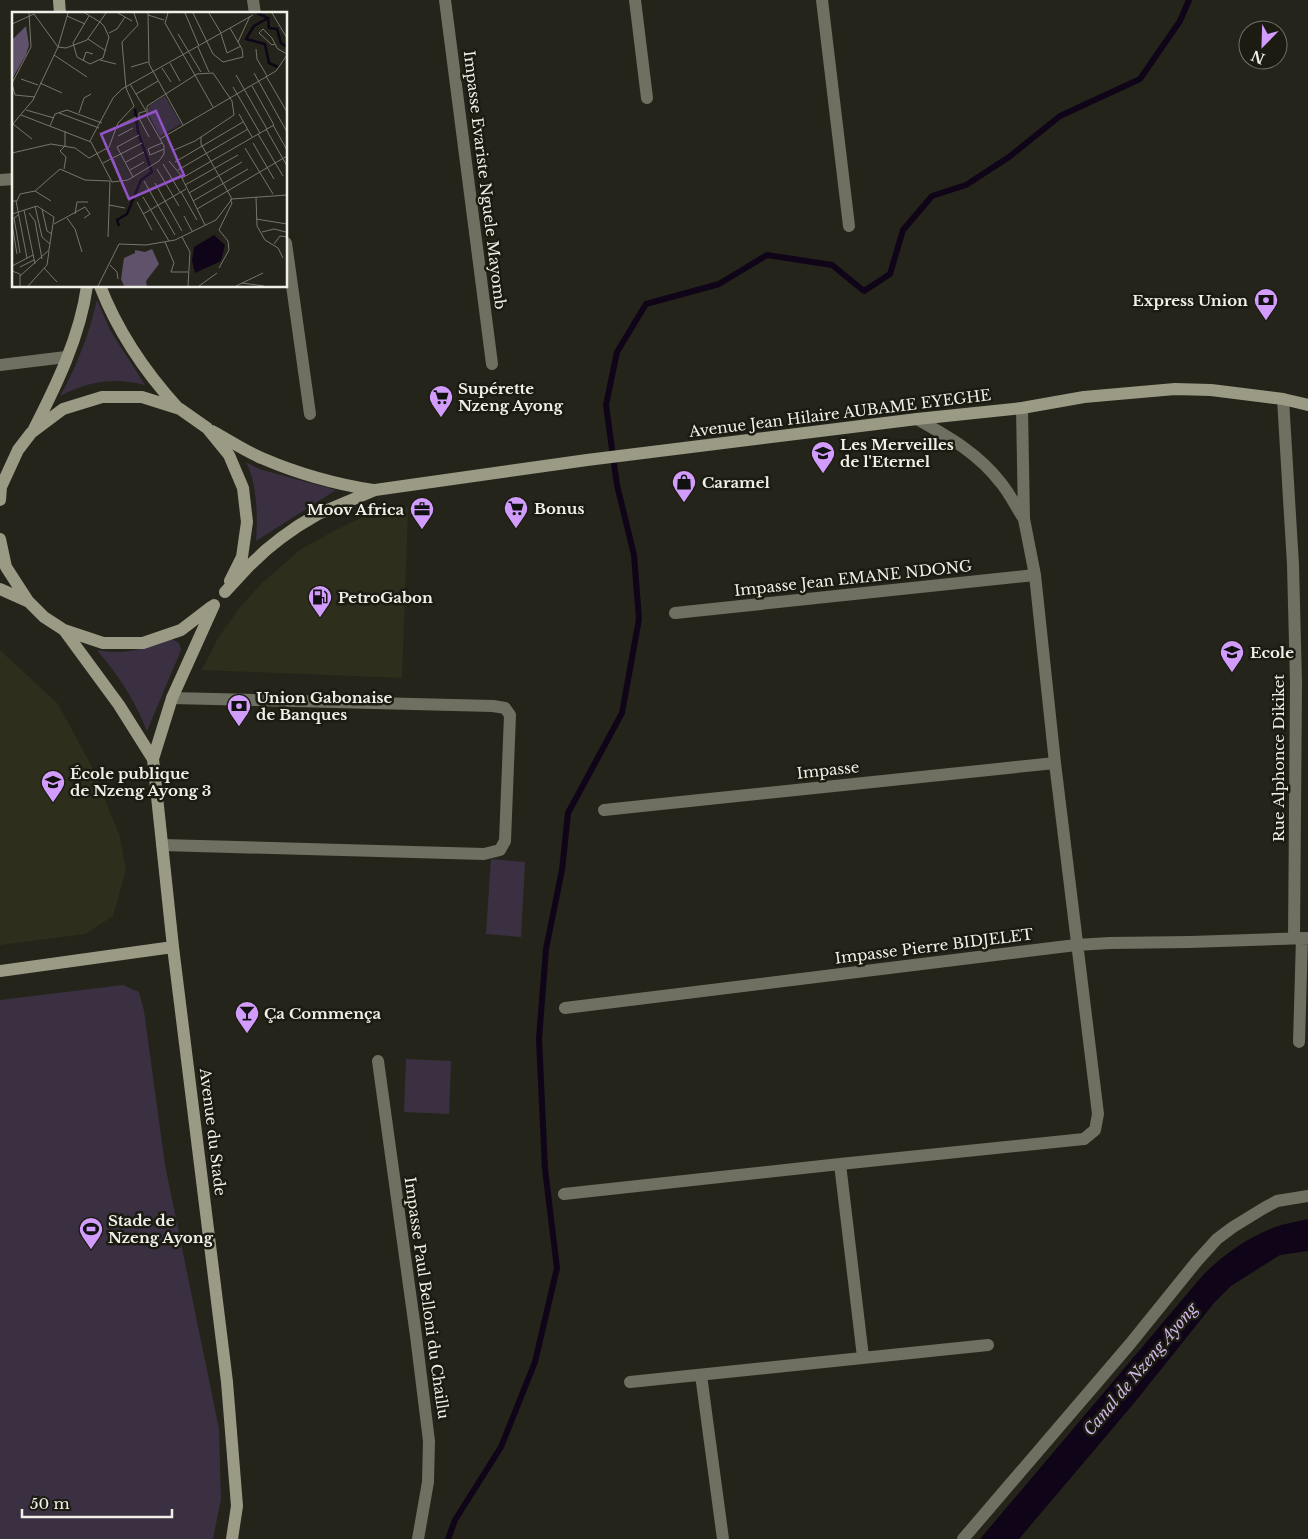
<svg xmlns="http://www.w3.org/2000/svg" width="1308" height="1539" font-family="'Libre Baskerville',serif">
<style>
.built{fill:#2e2e1d}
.green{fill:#3a3042}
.water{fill:#100518}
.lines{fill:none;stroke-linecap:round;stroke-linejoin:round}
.stream{stroke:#100518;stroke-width:6}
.street{stroke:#6f6f62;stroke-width:12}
.secondary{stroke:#9a9a85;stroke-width:12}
.labels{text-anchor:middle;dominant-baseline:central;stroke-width:5;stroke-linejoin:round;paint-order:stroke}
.street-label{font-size:15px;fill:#f0f0e9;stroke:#1b1b11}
.poi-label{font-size:15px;font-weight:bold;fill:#f0f0e9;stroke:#1b1b11;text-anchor:start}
.water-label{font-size:16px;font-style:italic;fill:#d0b5e7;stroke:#1b1b11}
.inset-river{fill:none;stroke:#100518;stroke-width:2.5}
.inset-road{fill:none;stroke:#76766d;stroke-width:1}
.view{fill:#9253c7;fill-opacity:0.15;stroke:#9253c7;stroke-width:2.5}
.inset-edge{fill:none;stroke:#f0f0e9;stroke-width:2.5}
</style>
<rect width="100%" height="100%" fill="#24241a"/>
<path class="built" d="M 408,508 L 402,678 L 202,670 L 218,638 L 240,607 L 262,583 L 301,549 L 336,530 L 365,516 Z
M 0,650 L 58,704 L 93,769 L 120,837 L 126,870 L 113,916 L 85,934 L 0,945 Z"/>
<path class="green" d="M 97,300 L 110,330 L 145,385 C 112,377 90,381 60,396 C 77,366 89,334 97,300 Z
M 246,462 L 259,469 L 336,490 L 256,541 C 258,518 257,482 246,462 Z
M 172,639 L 179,643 L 181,650 L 147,731 C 135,700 118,675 97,650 C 126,656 145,648 172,639 Z
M 491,859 L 525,862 L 521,937 L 486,934 Z
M 123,985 L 139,992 L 144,1011 L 165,1165 L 219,1429 L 221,1499 L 213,1539 L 0,1539 L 0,1000 Z
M 406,1059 L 451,1061 L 449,1114 L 404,1112 Z"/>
<path class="water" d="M 1308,1219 L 1308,1251 L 1280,1255 L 1231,1286 L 1214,1303 L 1135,1402 L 1019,1539 L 980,1539 L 1203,1275 C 1225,1253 1251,1235 1281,1225 C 1290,1223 1299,1221 1308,1219 Z"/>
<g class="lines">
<path class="stream" d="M 448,1539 L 455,1520 L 501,1447 L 535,1362 L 557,1268 L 545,1169 L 539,1039 L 546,949 L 562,870 L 568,813 L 622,713 L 639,619 L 634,555 L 617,485 L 606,405 L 617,352 L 646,304 L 719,284 L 767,255 L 832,265 L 864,291 L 890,274 L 903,230 L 932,196 L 966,185 L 1009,157 L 1060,116 L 1140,79 L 1180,21 L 1189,0"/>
<path class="street" d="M 253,0 L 255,14
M 445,0 L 492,364
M 635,0 L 647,98
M 822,0 L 849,226
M 0,180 L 14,179
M 286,243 L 310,414
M 0,365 L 66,357
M 1283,399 L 1293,565 L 1296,683 L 1294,938
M 917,419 C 949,437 978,453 1001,483 C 1010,494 1016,507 1024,519
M 675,613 L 1035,575
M 604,810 L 1055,763
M 162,845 L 484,854 L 500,850 L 505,841 L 510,715 L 505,708 L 493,706 L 172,698
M 565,1008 L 1076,945 L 1110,943 L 1190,942 L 1308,938
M 1299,1042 L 1302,938
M 378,1061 L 416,1336 L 429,1441 L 428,1482 L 418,1539
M 840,1164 L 863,1357
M 564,1194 L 840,1164 L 1084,1139 L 1095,1130 L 1098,1114 L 1055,763 L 1035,575 L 1024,519 L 1022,408
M 701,1375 L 723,1539
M 630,1382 L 988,1345
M 963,1539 L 1130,1344 L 1197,1261 L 1217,1239 L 1233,1227 L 1264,1208 L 1277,1201 L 1308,1196"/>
<path class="secondary" d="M 59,0 L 60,14
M 100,286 C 118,332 145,372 178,408
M 33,431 C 56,386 80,337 87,286
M 212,431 C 229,440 246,452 264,459 C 299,474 335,484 373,490
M 0,500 L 1,487 L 18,450 L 31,433 L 63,409 L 102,397 L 142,397 L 180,409 L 207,428 L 229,455 L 243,488 L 247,522 L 242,557 L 230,581
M 0,539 L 6,567 L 28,601 L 44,617 L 64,630 L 103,643 L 143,643 L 181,630 L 211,607
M 0,589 L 27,601
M 225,592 L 250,565 L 266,550 L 281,538 L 298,526 L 318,514 L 375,490 L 587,460 L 917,419 L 1022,408 L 1084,397 L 1175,389 L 1211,390 L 1283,399 L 1308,405
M 214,605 L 172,698 L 153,759 L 173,947 L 227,1382 L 237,1506 L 232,1539
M 64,630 L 119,705 L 153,759
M 0,971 L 173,947"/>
</g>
<defs>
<g id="bank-pin" transform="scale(1.25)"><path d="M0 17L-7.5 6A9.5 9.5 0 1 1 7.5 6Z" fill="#d29cfd" stroke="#1b1b11"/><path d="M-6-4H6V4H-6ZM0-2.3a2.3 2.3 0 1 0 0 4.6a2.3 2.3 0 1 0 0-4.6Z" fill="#111"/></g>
<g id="supermarket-pin" transform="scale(1.25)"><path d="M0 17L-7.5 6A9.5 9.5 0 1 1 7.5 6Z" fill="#d29cfd" stroke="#1b1b11"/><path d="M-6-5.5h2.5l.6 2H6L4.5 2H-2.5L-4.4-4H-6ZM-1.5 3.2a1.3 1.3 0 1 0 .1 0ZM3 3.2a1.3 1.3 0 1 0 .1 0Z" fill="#111"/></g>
<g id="school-pin" transform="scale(1.25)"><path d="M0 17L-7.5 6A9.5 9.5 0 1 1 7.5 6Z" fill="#d29cfd" stroke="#1b1b11"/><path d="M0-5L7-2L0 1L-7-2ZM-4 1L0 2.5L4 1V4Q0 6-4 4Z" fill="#111"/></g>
<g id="shop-pin" transform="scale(1.25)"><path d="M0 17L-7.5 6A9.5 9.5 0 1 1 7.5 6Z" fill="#d29cfd" stroke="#1b1b11"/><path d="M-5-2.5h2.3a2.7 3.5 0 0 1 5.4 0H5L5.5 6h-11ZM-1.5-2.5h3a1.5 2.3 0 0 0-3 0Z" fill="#111"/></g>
<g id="office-pin" transform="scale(1.25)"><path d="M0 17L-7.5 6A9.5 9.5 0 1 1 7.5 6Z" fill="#d29cfd" stroke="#1b1b11"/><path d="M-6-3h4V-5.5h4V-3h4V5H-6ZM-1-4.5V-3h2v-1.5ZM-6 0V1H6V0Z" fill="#111"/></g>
<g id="fuel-pin" transform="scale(1.25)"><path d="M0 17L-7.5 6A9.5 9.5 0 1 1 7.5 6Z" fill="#d29cfd" stroke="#1b1b11"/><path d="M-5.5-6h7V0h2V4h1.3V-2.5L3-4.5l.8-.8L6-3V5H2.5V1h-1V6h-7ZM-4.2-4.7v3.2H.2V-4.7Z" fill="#111"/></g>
<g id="bar-pin" transform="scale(1.25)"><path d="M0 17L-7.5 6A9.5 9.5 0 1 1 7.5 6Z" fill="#d29cfd" stroke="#1b1b11"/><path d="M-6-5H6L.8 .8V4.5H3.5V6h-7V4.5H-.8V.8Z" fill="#111"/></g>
<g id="stadium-pin" transform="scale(1.25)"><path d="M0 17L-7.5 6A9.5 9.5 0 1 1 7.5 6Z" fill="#d29cfd" stroke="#1b1b11"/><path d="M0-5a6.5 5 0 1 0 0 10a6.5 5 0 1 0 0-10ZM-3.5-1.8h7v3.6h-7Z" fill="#111"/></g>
</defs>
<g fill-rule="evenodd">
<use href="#bank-pin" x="1266" y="300"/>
<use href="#supermarket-pin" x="441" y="397"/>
<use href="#school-pin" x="823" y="453"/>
<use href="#shop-pin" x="684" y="482"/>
<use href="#supermarket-pin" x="516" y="508"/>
<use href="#office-pin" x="422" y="509"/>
<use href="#fuel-pin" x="320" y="597"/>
<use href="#school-pin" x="1232" y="652"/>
<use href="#bank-pin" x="239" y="706"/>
<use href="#school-pin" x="53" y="782"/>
<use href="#bar-pin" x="247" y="1013"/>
<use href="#stadium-pin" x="91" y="1229"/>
</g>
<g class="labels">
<g class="street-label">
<text transform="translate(485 180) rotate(83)">Impasse Evariste Nguele Mayomb</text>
<text transform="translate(840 413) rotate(-7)">Avenue Jean Hilaire AUBAME EYEGHE</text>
<text transform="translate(853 578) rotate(-6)">Impasse Jean EMANE NDONG</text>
<text transform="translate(1278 758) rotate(-90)">Rue Alphonce Dikiket</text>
<text transform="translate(828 770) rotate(-6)">Impasse</text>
<text transform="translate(934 946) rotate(-7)">Impasse Pierre BIDJELET</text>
<text transform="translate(213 1132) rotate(83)">Avenue du Stade</text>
<text transform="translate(427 1298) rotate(82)">Impasse Paul Belloni du Chaillu</text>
</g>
<g class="poi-label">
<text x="1248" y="300" text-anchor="end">Express Union</text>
<text x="458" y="388">Supérette<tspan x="458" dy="17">Nzeng Ayong</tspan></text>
<text x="840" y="444">Les Merveilles<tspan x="840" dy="17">de l'Eternel</tspan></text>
<text x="702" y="482">Caramel</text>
<text x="534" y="508">Bonus</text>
<text x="404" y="509" text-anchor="end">Moov Africa</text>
<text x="338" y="597">PetroGabon</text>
<text x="1250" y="652">Ecole</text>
<text x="256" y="697">Union Gabonaise<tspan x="256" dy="17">de Banques</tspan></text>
<text x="70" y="773">École publique<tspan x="70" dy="17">de Nzeng Ayong 3</tspan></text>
<text x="264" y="1013">Ça Commença</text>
<text x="108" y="1220">Stade de<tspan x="108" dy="17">Nzeng Ayong</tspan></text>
</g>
<g class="water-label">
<text transform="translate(1140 1369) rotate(-50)">Canal de Nzeng Ayong</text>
</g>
</g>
<g transform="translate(12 12)">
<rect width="275" height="275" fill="#24241a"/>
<path d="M 153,84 L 169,112 L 148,124 L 135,99 L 138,93 Z" fill="#3a3042"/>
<path d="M 14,14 L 17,33 L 14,43 L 0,67 L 0,28 ZM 140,237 L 147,252 L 134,269 L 135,274 L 112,274 L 109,267 L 112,246 L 123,241 L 123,238 L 133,240 Z" fill="#60526b"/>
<path d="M 202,223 L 213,233 L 209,249 L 183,261 L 180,249 L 182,235 Z" fill="#100518"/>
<path class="inset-river" d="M 245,1 L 256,6 L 242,14 L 234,27 L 253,32 L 257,51 L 266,55M 256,6 L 257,16 L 265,17 L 269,31 L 275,35M 107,214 L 105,208 L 115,202 L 129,168 L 140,160 L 126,120 L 123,97"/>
<path class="inset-road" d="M 73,1 L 88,10 L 92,14 L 97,25 L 91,46 L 78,52 L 65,45 L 61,31 L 77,4M 106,1 L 120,9M 136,1 L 137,52 L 171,113M 156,1 L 153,11 L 180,58M 173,1 L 187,34M 181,1 L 201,42 L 211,50 L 231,45 L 230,37 L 218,16M 197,1 L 209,21M 260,1 L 275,26M 136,3 L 152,8M 55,4 L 73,12M 0,12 L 22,2 L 46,35 L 56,1M 97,21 L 105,17 L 113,5M 166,22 L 189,60M 209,22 L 215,41 L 229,34M 76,27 L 94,39M 226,30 L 238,4M 263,32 L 260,33 L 247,21 L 251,17 L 260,26 L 265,36 L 266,37 L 275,42M 186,35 L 197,60M 244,37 L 245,47 L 255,64M 42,43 L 75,65M 88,48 L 104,52M 71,49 L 74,40 L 81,42M 158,51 L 168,69M 119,55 L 136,50M 150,56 L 159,70M 180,58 L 201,95M 242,61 L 275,120M 224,63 L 255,117M 254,64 L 275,100M 9,67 L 26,73M 0,71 L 19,35 L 17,1M 28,71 L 50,81M 0,72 L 3,83 L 23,85M 118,72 L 134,99 L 127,101 L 127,106 L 137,125M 221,75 L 248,121M 124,82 L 146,69M 14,98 L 42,106M 47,101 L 87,116M 67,101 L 72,86 L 79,82M 227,102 L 240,125M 9,103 L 79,130 L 100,170 L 116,168 L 147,149 L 152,142M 1,112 L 20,127M 0,113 L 21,88 L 46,35 L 54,36 L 75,28 L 94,1M 108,113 L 124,105M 261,113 L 275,138M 38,114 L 43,102 L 55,98 L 90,111M 254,117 L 275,154M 246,122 L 271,164M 106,124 L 121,116M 189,125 L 189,132 L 220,187M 148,127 L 264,59 L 275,43M 78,129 L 101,86 L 110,77 L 241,3M 150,131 L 136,137 L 138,143 L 152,137M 241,131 L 262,167M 233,136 L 261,182M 0,141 L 39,132 L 63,136 L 77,146 L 97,135 L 106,111 L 122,94 L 114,76 L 110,30 L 126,13 L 122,1M 152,142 L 152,134 L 135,104 L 135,94 L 185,62 L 201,61 L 220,89 L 222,103 L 183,129 L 160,139M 101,147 L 110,169M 157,149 L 168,162 L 193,213M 114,150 L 132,140M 163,150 L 231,110M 91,151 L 130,131M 151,152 L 168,180M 52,157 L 54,145 L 48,139 L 53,134 L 53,119M 145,157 L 167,194M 118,158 L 132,150M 166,158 L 236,117M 121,165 L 105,135 L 127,123M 170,166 L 262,113 L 240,74M 132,169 L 163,223M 143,171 L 170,219M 173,173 L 226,143M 23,179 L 39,189M 169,180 L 185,208M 177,181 L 230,150M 131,185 L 157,229M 244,185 L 245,214 L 253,228 L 266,236 L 271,246M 0,189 L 5,189 L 8,182 L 23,179 L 48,157 L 73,168 L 98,169 L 96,225M 4,189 L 15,246M 181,189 L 236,157M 125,190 L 140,218M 97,193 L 113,196M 23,194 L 30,225 L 38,232M 30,197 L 35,219 L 40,222M 185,197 L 275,144M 12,198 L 23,252M 17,201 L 23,209 L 30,247M 0,202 L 25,194 L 42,205 L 37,238 L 8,264M 63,202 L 65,190 L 76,190M 131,202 L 174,177M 6,203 L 2,206 L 8,241M 172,204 L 180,219M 55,206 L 63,217 L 70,240M 244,207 L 275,212M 0,212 L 5,242M 42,212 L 73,195 L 78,202 L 72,206M 250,220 L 262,217 L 274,220M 170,225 L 178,240 L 176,274M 153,230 L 162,251 L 159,260 L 176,260M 262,232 L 268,224 L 275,225M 98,253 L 105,260 L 106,267M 0,254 L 21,243M 8,255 L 22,248M 32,256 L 45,270M 207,256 L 217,238 L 216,229 L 207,218 L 220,191 L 218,187M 0,259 L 8,262 L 8,274M 230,271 L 252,274M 16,274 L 35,253 L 37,239M 86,274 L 107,232 L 134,233 L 163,228 L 204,208 L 220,187 L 275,183M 187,274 L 205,261M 224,274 L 251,261"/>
<path class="view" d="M 144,99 L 172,163 L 117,187 L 89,122 Z"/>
<rect width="275" height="275" class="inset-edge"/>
</g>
<g transform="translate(1263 45) rotate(203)"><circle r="24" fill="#1b1b11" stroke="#707067"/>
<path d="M0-4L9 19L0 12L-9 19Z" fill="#d29cfd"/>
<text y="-8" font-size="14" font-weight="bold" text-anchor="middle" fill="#f0f0e9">N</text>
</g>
<path d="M22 1509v8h150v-8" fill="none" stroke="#f0f0e9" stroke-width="2.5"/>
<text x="30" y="1509" font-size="15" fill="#f0f0e9" stroke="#1b1b11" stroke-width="4" paint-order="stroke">50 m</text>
</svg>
